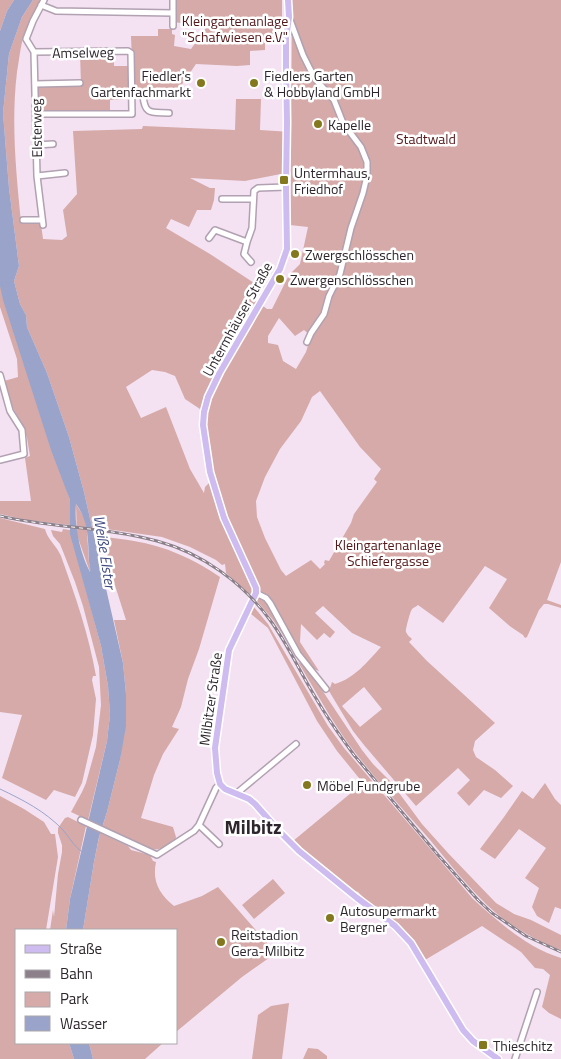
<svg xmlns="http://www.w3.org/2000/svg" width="561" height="1059" font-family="'Titillium Web',sans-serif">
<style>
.green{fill:#d5aaa8;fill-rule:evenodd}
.water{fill:#9aa4cb;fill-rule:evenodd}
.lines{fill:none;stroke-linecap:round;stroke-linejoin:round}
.stream{stroke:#9aa4cb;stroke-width:1}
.minor-casing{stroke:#b1a1b1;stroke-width:8}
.major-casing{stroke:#fff;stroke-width:9}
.minor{stroke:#fff;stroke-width:5}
.major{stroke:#cebbef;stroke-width:6}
.rail-casing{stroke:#8c808b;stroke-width:3}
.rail{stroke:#fff;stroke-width:1;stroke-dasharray:4;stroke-linecap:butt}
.poi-dot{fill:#83781d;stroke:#fff;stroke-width:2}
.labels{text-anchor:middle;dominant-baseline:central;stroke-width:5;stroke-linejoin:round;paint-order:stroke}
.park-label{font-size:14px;fill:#54181b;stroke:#fff}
.street-label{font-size:14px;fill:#2d262c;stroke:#fff}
.poi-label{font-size:14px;fill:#2d262c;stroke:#fff;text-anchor:start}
.water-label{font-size:15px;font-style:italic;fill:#404b80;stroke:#fff}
.district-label{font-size:19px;font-weight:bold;fill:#2d262c;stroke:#fff}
</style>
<rect width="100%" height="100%" fill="#f4e2f3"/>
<path class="green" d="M 0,0 L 14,0 L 7,11 L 0,31 Z
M 33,0 L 41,0 C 34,12 27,25 23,38 C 20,49 19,61 17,72 C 11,122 16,172 21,222 L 41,224 L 43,239 L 62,240 L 67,236 L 63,210 L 77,194 L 73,131 L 142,129 L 143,126 L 235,130 L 236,99 L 261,99 L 260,130 L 291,132 L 292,0 L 561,0 L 561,562 L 547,600 L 561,605 L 561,608 L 548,604 L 544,604 L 539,610 L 527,637 L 525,638 L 523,635 L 511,627 L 489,608 L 507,579 L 485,566 L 443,623 L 418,605 C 414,608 413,607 411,611 C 410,613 405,631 406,632 C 407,635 410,637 412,639 L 409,642 L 427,661 L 495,723 L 475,741 L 473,750 L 476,757 L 495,770 L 513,786 L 501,798 L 484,790 L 469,806 L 457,793 L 470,780 L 458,768 L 416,806 L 364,745 L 353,731 L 329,691 L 332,682 L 335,684 C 355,678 367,662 381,647 L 352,633 L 323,606 L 315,613 L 335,632 L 330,638 L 324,633 L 317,640 L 301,624 L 300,642 L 319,671 C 308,668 300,654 295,645 L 289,644 L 273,620 L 257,601 L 226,573 L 225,564 L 222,565 L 216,560 L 190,547 L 162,537 L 92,527 L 84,492 L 69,437 L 47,373 L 27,327 L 26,315 L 20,304 L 14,281 L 19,266 L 9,188 L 3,113 L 9,54 L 22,17 ZM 291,172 L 290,225 L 308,227 L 300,264 L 289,275 L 272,309 L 267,309 L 255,300 L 260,287 L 210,254 L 166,228 L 171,219 L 189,227 L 197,210 L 211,210 L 214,200 L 215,188 L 210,188 L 190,178 L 245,181 ZM 279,318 L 295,336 L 304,330 L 311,336 L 306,352 L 296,369 L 283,361 L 278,345 L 268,343 L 268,336 ZM 152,370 L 165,372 L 175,376 L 185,399 L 200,409 L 206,418 L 205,431 L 213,479 L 205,487 L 204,493 L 190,469 L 166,407 L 141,418 L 126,387 ZM 320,391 L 360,447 L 381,469 L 374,479 L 377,482 L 354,514 L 351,523 L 329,561 L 325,560 L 324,563 L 325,564 L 320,569 L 311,560 L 286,576 L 281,570 L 265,538 L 257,517 L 256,501 L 265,477 L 280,449 L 301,421 L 312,397 ZM 364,687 L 382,709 L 360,727 L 342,706 Z
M 175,0 L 282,0 L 282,38 L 265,38 L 265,50 L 250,51 L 250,65 L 237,66 L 196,64 L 176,93 L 133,91 L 131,36 L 158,36 L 158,29 L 172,29 L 172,34 L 175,35 L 174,46 L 191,49 L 206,28 L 175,22 Z
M 114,53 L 114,66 L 129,66 L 129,99 L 110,100 L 110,111 L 41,112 L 37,107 L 37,86 L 81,84 L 80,54 Z
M 0,284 L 70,500 L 70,525 L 27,520 L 0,514 L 0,501 L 31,501 L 25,458 L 30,456 L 27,438 L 23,425 L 10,403 L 4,381 L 18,377 L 17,359 L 0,307 Z
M 76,504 L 85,519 L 87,531 L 89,563 L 91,571 L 90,572 L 77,535 Z
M 0,518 L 45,529 C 47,539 57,546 61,556 C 75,595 89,635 96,676 L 93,676 L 92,680 L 96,699 L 93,735 L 82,783 L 75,797 L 54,790 L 46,800 L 2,778 L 22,715 L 0,712 Z
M 63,529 L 70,530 L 101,646 L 108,686 L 110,715 L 107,741 L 88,820 L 71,812 L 82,792 L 86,783 L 96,747 L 101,705 L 99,667 L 83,606 L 75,582 L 60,544 L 53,536 L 51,530 L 62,532 Z
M 103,537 C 114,538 124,539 134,541 C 165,546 194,559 220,577 L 199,649 L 188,679 L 181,707 L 172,727 L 179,729 L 163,754 L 154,775 L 141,818 L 173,827 L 176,837 L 175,841 C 165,848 158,851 146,849 L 102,828 L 107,812 L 120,760 L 126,694 L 123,663 L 114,620 L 126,620 L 113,579 Z
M 254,607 L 268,624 L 328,726 L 344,748 L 473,899 C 499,922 527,948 561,958 L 561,1019 L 549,1013 L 542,1007 L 550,975 L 543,969 L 535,968 L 521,952 L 482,926 L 425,960 L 406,933 L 372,906 L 358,892 L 352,890 L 307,854 L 293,841 L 363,783 L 337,751 L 317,721 L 268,628 L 251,614 Z
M 298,662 L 304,665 L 314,678 L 362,750 L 373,764 L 391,782 L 422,824 L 448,853 L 496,903 L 514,914 L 531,920 L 561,935 L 561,950 C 532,939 503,922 481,899 C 461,879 443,855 424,833 C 399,805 373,776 350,746 C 331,720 315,690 298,662 Z
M 545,783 L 555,799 L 561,805 L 561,909 L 555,907 L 549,923 L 537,916 L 532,907 L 539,888 L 525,878 L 546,848 L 519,829 L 495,859 L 480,849 L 504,817 L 522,791 L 533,799 Z
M 0,796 L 24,809 L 44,822 L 51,834 L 55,834 L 58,857 L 46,930 L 16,930 L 16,1043 L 69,1043 L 74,1059 L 0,1059 Z
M 68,817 L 86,826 L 70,899 L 66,930 L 50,930 L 53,910 L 54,917 L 58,874 L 62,852 L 62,845 L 58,833 L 58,828 L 65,818 Z
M 100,833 L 128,846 L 131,850 L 150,855 L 153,861 L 156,862 C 152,881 159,894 174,906 L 202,896 L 218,887 L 276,953 L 242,977 L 176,1032 L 176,930 L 83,930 L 94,862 Z
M 273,879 L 285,893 L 254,919 L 242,905 Z
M 289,1003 L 282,1059 L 252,1059 L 258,1015 L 271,1006 Z
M 89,1043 L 163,1043 L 145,1059 L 93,1059 Z
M 308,1048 L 318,1049 L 327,1056 L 327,1059 L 303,1059 Z"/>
<path class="water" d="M 14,0 L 33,0 L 22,17 L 9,54 L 3,113 L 9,188 L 19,266 L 14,281 L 20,304 L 26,315 L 27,327 L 47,373 L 69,437 L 84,492 L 123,663 L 126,694 L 126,726 L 120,760 L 107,812 L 99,837 L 94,862 L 83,930 L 66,930 L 70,899 L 107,741 L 110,715 L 108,686 L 101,646 L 70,534 L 70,500 L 51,450 L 3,300 L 0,286 L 0,31 L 7,11 ZM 76,504 C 89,521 88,541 89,561 C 89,565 91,568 90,572 C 80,553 74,525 76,504 Z
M 69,1043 L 89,1043 L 93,1059 L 74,1059 Z"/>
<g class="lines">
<path class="stream" d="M 0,789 C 23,800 45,811 63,830 C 70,838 72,844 81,851"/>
<g class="minor-casing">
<path id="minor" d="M 41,5 L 56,11 L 173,13
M 289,17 L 303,55 L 310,69 L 317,81 L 334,100 L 343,123 L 361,147 L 367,162 L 367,176 L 363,193 L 351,228 L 340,274 L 329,296 L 324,314 L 311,333 L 307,342
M 173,26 L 173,0
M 34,52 L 128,51 L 131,53 L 132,114 L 36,114
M 35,84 L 80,83
M 131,93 L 140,94 L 143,96 C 145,116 152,112 169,113
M 36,145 L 53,144
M 37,176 L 65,173
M 222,199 L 253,199
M 23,220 L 42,220
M 43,225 L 37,176 L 34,52 L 26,39 L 33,21 L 44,0
M 209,238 L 215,230 L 247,242
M 251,262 L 244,254 L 247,242 L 252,228 L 254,191 L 258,188 L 286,187
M 0,375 L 10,411 L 22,430 L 24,454 L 0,460
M 256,593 L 266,598 L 270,603 L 298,654 L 326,689
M 237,793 L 296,744
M 81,820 L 157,855 L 194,831 L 199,825 L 216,788 L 220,784
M 199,825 L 219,844
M 515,1059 L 537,992"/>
</g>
<g class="major-casing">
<path id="major" d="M 288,0 L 289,17 L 286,38 L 286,67 L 287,122 L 286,187 L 287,249 L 280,269 L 220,372 L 208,397 L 204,412 L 203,425 L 210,472 L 224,518 L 256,588 L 256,593 L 229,650 L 215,748 L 217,773 L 220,784 L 225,789 L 249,799 L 255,804 L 281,833 L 299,851 L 357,898 L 395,926 L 411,943 L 463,1030 L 473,1041 L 498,1059"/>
</g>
<use href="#minor" class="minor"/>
<use href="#major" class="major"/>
<g class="rail-casing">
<path id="rail" d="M 0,516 C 52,528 106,527 157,541 C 202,553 243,583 270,620 C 287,643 299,670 314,695 C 326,716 340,736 354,755 L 438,855 L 478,900 L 492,913 L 526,936 L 561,952"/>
</g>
<use href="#rail" class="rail"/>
</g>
<g class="poi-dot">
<circle cx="201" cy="83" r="5"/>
<circle cx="254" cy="83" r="5"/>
<circle cx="318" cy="124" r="5"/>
<rect x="279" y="175" width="10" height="10" rx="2.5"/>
<circle cx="295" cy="254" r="5"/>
<circle cx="280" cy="279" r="5"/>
<circle cx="307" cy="785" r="5"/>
<circle cx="330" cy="918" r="5"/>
<circle cx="221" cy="942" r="5"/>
<rect x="478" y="1040" width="10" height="10" rx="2.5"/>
</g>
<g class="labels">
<g class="park-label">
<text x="235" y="20">Kleingartenanlage<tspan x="235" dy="16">"Schafwiesen e.V."</tspan></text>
<text x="426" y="138">Stadtwald</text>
<text x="388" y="544">Kleingartenanlage<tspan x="388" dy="16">Schiefergasse</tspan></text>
</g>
<g class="street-label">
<text transform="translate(83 52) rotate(-1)">Amselweg</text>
<text transform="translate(36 128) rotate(-91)">Elsterweg</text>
<text transform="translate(237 319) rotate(-61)">Untermhäuser Straße</text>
<text transform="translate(210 699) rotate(-82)">Milbitzer Straße</text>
</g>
<g class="poi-label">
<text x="191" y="75" text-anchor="end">Fiedler's<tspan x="191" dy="16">Gartenfachmarkt</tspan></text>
<text x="264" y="75">Fiedlers Garten<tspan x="264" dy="16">&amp; Hobbyland GmbH</tspan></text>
<text x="328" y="124">Kapelle</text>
<text x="294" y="172">Untermhaus,<tspan x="294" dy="16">Friedhof</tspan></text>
<text x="305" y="254">Zwergschlösschen</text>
<text x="290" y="279">Zwergenschlösschen</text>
<text x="317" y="785">Möbel Fundgrube</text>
<text x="340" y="910">Autosupermarkt<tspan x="340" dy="16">Bergner</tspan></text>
<text x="231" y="934">Reitstadion<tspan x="231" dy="16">Gera-Milbitz</tspan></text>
<text x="493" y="1045">Thieschitz</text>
</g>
<g class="water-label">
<text transform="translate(105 552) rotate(81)">Weiße Elster</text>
</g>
<g class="district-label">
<text x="253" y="826">Milbitz</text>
</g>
</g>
<rect x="15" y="929" width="162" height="115" fill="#ffffff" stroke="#aba8ab"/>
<rect x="25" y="945" width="25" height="8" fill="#cebbef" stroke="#aba8ab"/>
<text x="60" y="954" font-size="15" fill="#2d262c">Straße</text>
<rect x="25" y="970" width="25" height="8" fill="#8c808b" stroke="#aba8ab"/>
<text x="60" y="979" font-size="15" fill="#2d262c">Bahn</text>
<rect x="25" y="992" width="25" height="15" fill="#d5aaa8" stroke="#aba8ab"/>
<text x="60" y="1004" font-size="15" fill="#2d262c">Park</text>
<rect x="25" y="1016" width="25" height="15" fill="#9aa4cb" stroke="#aba8ab"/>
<text x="60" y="1029" font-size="15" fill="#2d262c">Wasser</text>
</svg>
